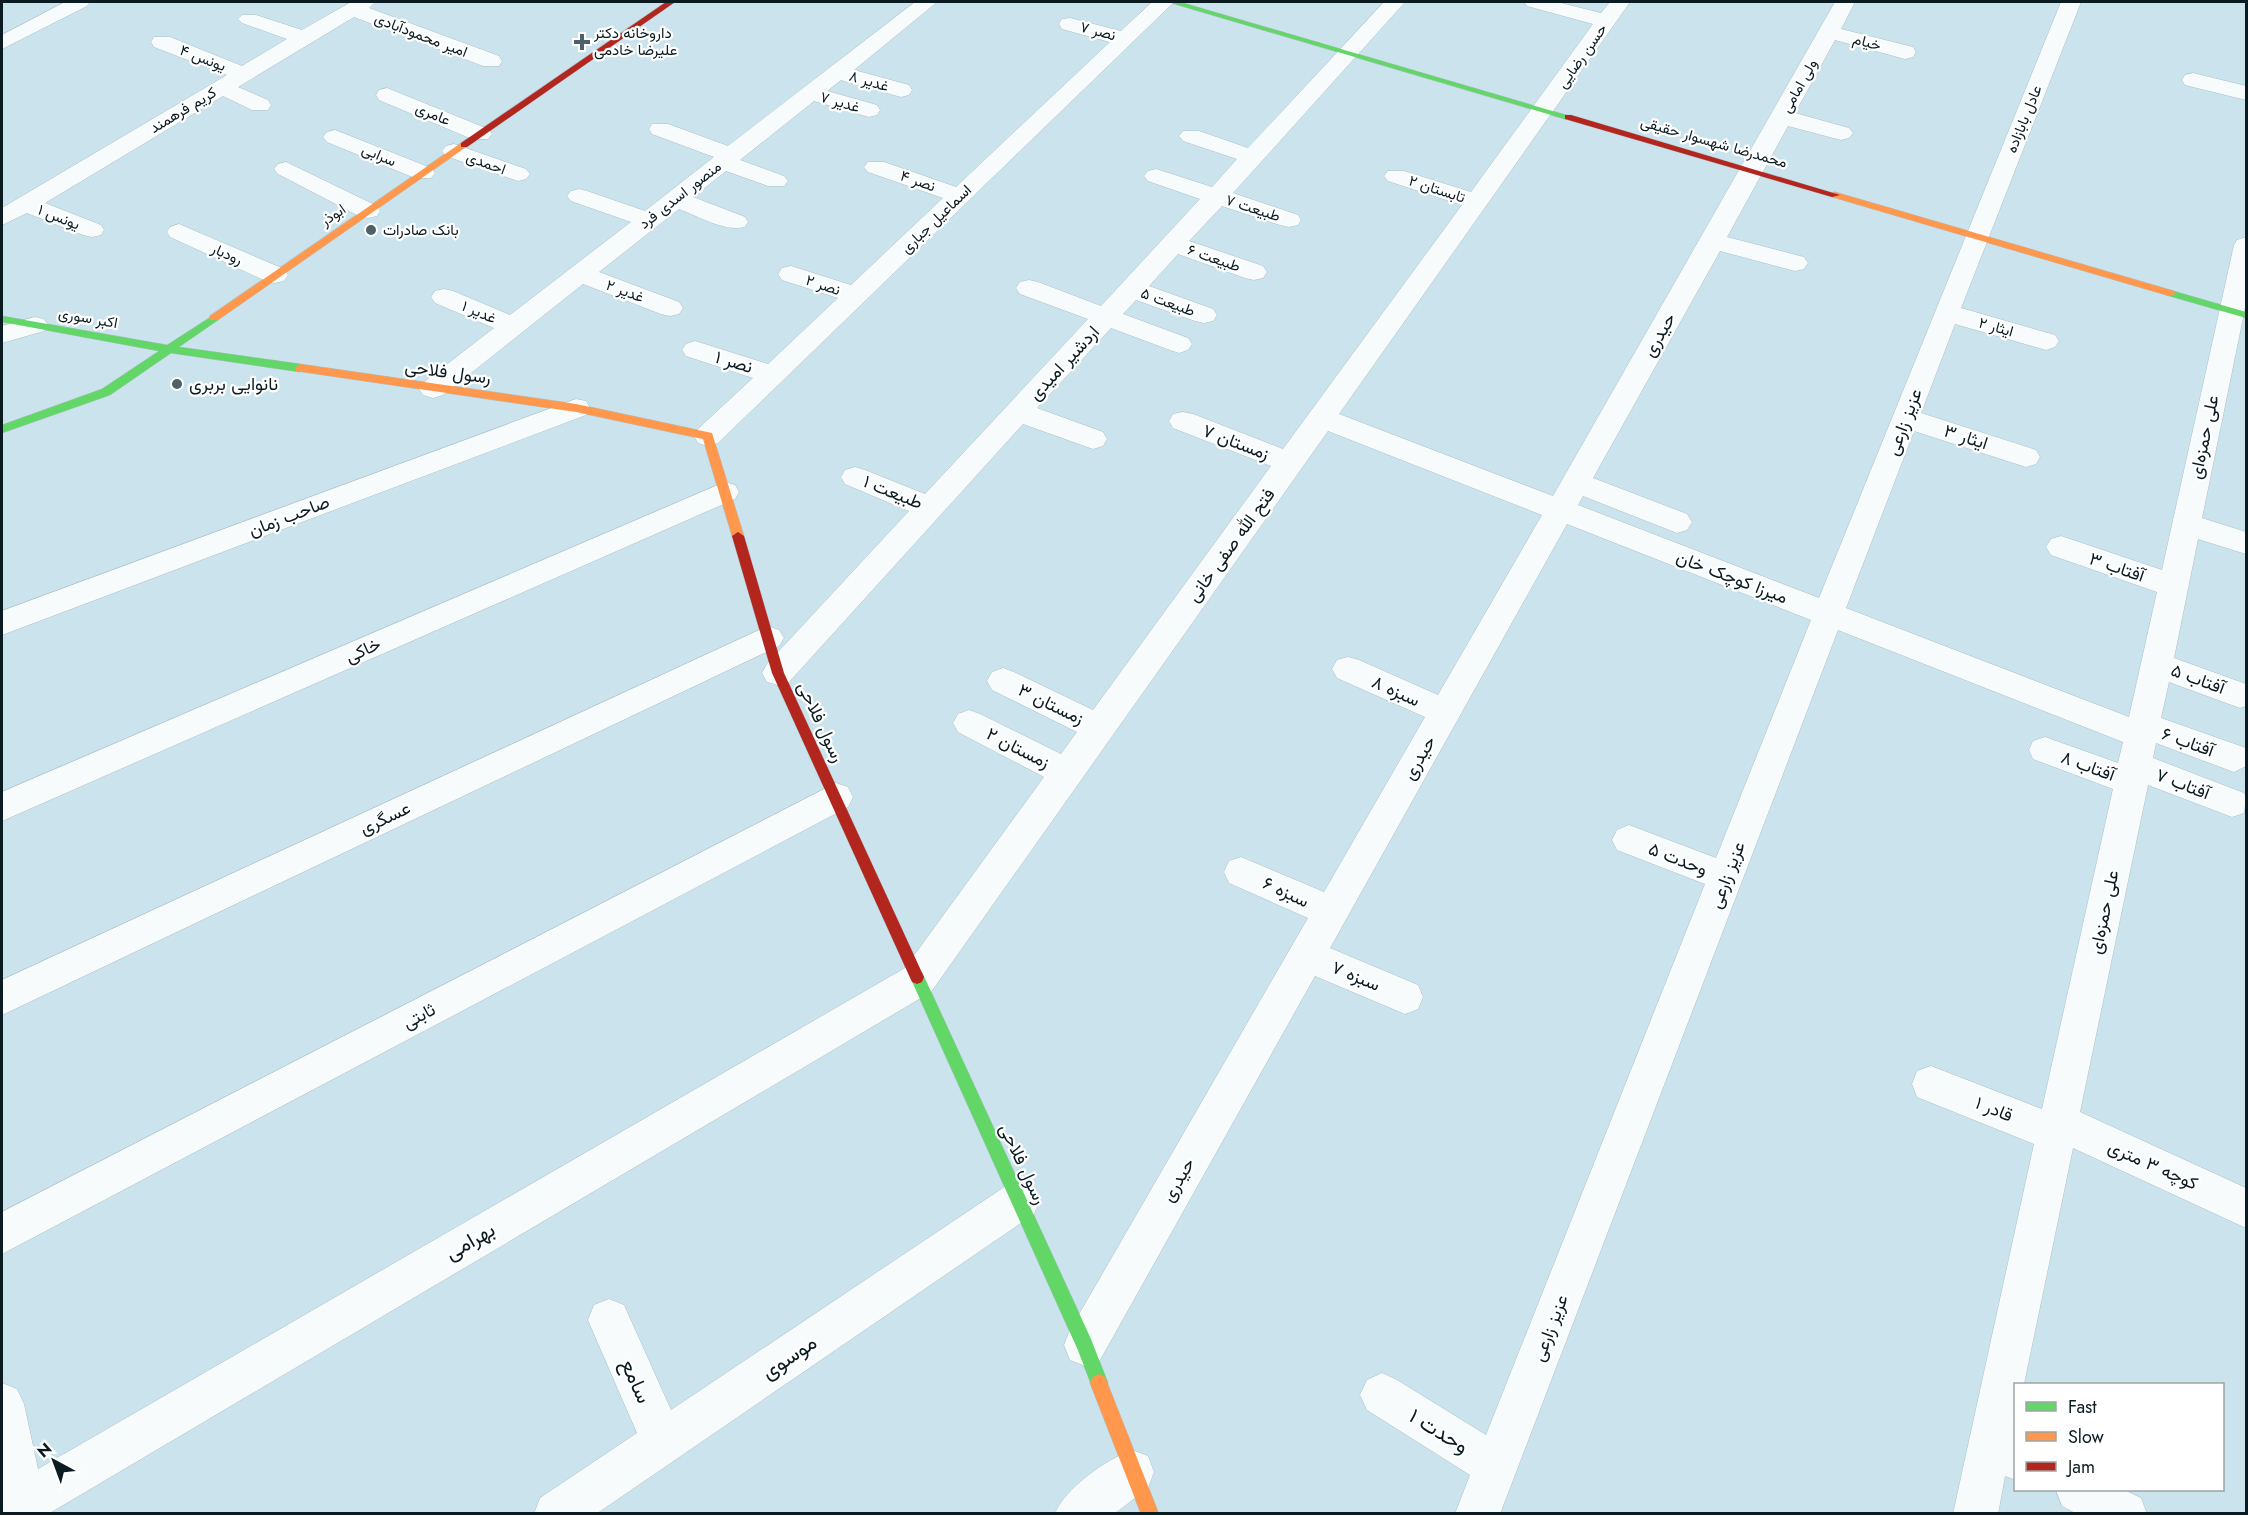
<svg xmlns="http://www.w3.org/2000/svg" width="2248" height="1515" font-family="Jost,Vazirmatn,sans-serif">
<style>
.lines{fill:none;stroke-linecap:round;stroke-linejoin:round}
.street-casing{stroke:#aec1c9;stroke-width:1}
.fast-casing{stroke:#aec1c9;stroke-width:1}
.slow-casing{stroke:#aec1c9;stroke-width:1}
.jam-casing{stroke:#aec1c9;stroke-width:1}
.street{fill:#f7fbfc;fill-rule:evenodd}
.fast{fill:#63d668;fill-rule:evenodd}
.slow{fill:#ff974d;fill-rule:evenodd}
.jam{fill:#b3261e;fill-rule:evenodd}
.poi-dot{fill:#4e6168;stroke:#fff;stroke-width:2}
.labels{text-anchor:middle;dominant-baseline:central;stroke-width:4.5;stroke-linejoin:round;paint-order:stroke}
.far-street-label{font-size:15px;fill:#0a1b21;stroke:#fff}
.far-poi-label{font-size:15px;fill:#0a1b21;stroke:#fff;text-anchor:start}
.street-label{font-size:18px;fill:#0a1b21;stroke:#fff}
.poi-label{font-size:18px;fill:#0a1b21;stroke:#fff;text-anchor:start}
.near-street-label{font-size:21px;fill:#0a1b21;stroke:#fff}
</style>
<rect width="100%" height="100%" fill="#cbe3ed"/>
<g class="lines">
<g class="street-casing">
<path id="street" d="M 65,2 L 90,2 L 87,6 L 2,49 L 2,35 Z
M 351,2 L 375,2 L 369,8 L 499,56 L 502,61 L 499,66 L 483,66 L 354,17 L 238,87 L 268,100 L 271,105 L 268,110 L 252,110 L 223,96 L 45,203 L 101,225 L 104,230 L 101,235 L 92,237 L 83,235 L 27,213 L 2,225 L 2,208 L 227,75 L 154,47 L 151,42 L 154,37 L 170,37 L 242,66 L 287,39 L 242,23 L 238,19 L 242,15 L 256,15 L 302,30 Z
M 915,2 L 937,2 L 854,70 L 909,85 L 912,90 L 909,95 L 901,97 L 841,80 L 827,91 L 877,105 L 880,110 L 877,115 L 869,117 L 814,101 L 740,160 L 784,176 L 788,181 L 784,186 L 768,186 L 726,171 L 693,197 L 745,217 L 748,222 L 745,227 C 724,232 698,216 679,209 L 599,272 L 679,302 L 683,308 L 679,314 L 670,316 L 661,314 L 583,284 L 443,395 L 433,398 L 423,395 L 419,389 L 423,383 L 494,328 L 435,303 L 431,297 L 435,291 L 444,289 L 453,291 L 510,315 L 631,222 L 571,201 L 567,196 L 571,191 L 579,189 L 587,191 L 645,211 L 714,157 L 652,134 L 649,129 L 652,124 L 668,124 L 728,146 Z
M 1152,2 L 1174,2 L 718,443 L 708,446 L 698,443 L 694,436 L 698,429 L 753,378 L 686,356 L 682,350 L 686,344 L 695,341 L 768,364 L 838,298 L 782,280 L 778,274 L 782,268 L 791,266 L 851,285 L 943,198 L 868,172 L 864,167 L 868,162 L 884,162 L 956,187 L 1110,42 L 1062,29 L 1059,24 L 1062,19 L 1070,18 L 1121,31 Z
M 1384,2 L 1405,2 L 1233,193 L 1298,215 L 1301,220 L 1298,225 L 1289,227 L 1280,225 L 1222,206 L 1189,241 L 1263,266 L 1267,272 L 1263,278 L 1254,280 L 1245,278 L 1178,254 L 1149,286 L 1213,309 L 1217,315 L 1213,321 L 1204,323 L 1195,321 L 1136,300 L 1123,314 L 1188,338 L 1192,344 L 1188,350 L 1179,353 L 1170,350 L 1111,328 L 1037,408 L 1103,432 L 1107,439 L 1103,446 L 1093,449 L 1023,424 L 789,682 L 778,685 L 767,682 L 762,673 L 767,664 L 909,511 L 845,484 L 841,477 L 845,470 L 855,467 L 865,470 L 925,494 L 1088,319 L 1020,294 L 1016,288 L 1020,282 L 1029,280 L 1038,282 L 1101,306 L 1200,199 L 1148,181 L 1144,176 L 1148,171 L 1156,169 L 1212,187 L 1237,159 L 1183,141 L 1179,136 L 1183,131 L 1199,131 L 1248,148 Z
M 1524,2 L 1557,2 L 1601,13 L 1610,2 L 1630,2 L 1339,414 L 1553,496 L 1835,2 L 1855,2 L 1841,29 L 1913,47 L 1916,52 L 1913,57 L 1905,59 L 1835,40 L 1795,113 L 1849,128 L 1853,133 L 1849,138 L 1841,140 L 1788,126 L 1727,237 L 1804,257 L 1808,263 L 1804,269 L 1795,271 L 1720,251 L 1593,478 L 1687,514 L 1692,522 L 1687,530 L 1677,533 L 1583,496 L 1578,505 L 1819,598 L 2061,2 L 2081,2 L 1961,308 L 2055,335 L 2059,341 L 2055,347 L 2046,350 L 1955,324 L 1921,413 L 2036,450 L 2040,457 L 2036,464 L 2026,467 L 1914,431 L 1846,608 L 2129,717 L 2157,592 L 2051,555 L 2046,547 L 2051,539 L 2061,536 L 2162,570 L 2234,245 L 2237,240 L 2246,237 L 2246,303 L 2202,518 L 2246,532 L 2246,554 L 2198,539 L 2174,658 L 2246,684 L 2246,706 L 2240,708 L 2169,682 L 2161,718 L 2246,748 L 2246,766 L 2234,772 L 2156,743 L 2153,758 L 2244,793 L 2246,798 L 2244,813 L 2232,817 L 2148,785 L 2080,1112 L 2246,1188 L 2246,1228 L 2073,1148 L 2024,1384 L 2016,1384 L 2016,1480 L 2005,1476 L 1998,1514 L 1953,1514 L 2034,1144 L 1917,1097 L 1912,1084 L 1917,1071 L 1931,1066 L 2042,1109 L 2113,789 L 2033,759 L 2029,750 L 2033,741 L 2045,737 L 2118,763 L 2123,742 L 1838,630 L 1500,1514 L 1455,1514 L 1470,1475 L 1367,1410 L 1360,1395 L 1367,1380 L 1382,1373 L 1397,1380 L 1486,1435 L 1705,884 L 1617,850 L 1612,840 L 1617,830 L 1629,825 L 1716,858 L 1811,620 L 1567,524 L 1330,948 L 1418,985 L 1423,997 L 1418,1009 L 1405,1014 L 1315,976 L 1100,1360 L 1085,1366 L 1070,1360 L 1064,1345 L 1070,1330 L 1308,918 L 1229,883 L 1224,872 L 1229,861 L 1241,857 L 1324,892 L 1425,717 L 1337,678 L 1332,669 L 1337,660 L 1348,657 L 1359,660 L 1438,695 L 1542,515 L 1328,431 L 931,992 L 48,1514 L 2,1514 L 2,1383 L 17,1389 L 24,1404 L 38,1469 L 905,968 L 1044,777 L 958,732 L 953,723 L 958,714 L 969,710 L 980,714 L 1061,754 L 1077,732 L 992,690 L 987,681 L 992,672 L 1003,668 L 1014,672 L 1093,710 L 1271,466 L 1173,428 L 1169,421 L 1173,414 L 1183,412 L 1193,414 L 1283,449 L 1462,205 L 1388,181 L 1384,176 L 1388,171 L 1404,171 L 1471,192 L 1593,24 L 1527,6 Z
M 2193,73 L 2246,86 L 2246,100 L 2185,85 L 2182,80 L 2185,75 Z
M 387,88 L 488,129 L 492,134 L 488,139 L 472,139 L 379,100 L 376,95 L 379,90 Z
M 335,130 L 431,168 L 435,173 L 431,178 L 415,178 L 327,142 L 323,137 L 327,132 Z
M 454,144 L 526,169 L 530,174 L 526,179 L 518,181 L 446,156 L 442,151 L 446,146 Z
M 286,162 L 377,206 L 380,211 L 377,216 L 368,218 L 359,216 L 278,174 L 274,169 L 278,164 Z
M 179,224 L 284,269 L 288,275 L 284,281 L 275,283 L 266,281 L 170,237 L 167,232 L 170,227 Z
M 35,317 L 44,319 L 48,325 L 44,331 L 2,343 L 2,326 Z
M 576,399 L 586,401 L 590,408 L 586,415 L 2,635 L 2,611 Z
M 725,482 L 735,485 L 739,492 L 735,499 L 2,821 L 2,792 Z
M 768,626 L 779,630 L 784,638 L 779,646 L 2,1015 L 2,980 Z
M 836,783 L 848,787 L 853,797 L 848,807 L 2,1254 L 2,1212 Z
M 1020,1180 L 1034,1186 L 1040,1200 L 1034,1214 L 596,1514 L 534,1514 L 540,1498 L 637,1433 L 588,1320 L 594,1305 L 609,1299 L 624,1305 L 671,1410 L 1006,1186 Z
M 1132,1450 L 1148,1456 L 1154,1472 L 1148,1488 L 1114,1514 L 1055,1514 C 1065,1488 1106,1460 1132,1450 Z
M 2056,1490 L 2124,1490 L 2141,1498 L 2147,1514 L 2077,1514 L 2062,1506 Z"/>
</g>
<g class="fast-casing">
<path id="fast" d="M 1168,2 L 1180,2 L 1573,117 L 1565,119 Z
M 2170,290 L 2246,312 L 2246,318 L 2166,295 L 2166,291 Z
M 214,315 L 219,318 L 218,320 L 179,347 L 300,364 L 305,368 L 300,372 L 171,353 L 110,395 L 2,433 L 2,425 L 102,389 L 159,351 L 2,322 L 2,316 L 167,345 Z
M 917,970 L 922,972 L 1091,1339 L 1108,1383 L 1105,1389 L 1099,1392 L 1093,1389 L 1077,1348 L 910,977 L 912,972 Z"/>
</g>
<g class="slow-casing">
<path id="slow" d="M 461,143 L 469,145 L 218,320 L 210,320 L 210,316 Z
M 1835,192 L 2174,291 L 2175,293 L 2174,295 L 2166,295 L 1832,197 L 1832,193 Z
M 300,364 L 576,404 L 712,433 L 744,536 L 738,540 L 732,536 L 703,439 L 576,412 L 296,371 L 295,368 Z
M 1099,1374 L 1105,1377 L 1159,1514 L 1141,1514 L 1090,1383 L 1093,1377 Z"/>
</g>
<g class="jam-casing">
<path id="jam" d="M 666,2 L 675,2 L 467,147 L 461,147 L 461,143 Z
M 1565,115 L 1571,115 L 1840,195 L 1832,197 L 1565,119 Z
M 738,532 L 744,536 L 784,673 L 924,977 L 922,982 L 917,984 L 912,982 L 772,673 L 732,536 Z"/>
</g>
<use href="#street" class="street"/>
<use href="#fast" class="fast"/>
<use href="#slow" class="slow"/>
<use href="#jam" class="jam"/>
</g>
<g class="poi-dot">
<path d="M579 33h6v6h6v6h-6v6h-6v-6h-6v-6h6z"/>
<circle cx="371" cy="230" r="6"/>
<circle cx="177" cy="384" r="6"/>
</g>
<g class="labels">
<g class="far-street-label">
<text transform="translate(1098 31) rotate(15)">نصر ۷</text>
<text transform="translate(421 35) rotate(21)">امیر محمودآبادی</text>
<text transform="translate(1867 42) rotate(15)">خیام</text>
<text transform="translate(1582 56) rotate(-55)">حسن رضایی</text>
<text transform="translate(203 58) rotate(21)">یونس ۴</text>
<text transform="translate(869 81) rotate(16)">غدیر ۸</text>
<text transform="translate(1799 86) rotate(-61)">ولی امامی</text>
<text transform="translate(840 102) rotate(16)">غدیر ۷</text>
<text transform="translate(183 110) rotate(-31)">کریم فرهمند</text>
<text transform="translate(433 114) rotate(22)">عامری</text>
<text transform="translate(2024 119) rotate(-68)">عادل بابازاده</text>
<text transform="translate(1714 142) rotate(16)">محمدرضا شهسوار حقیقی</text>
<text transform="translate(379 155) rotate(23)">سرابی</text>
<text transform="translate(486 163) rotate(20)">احمدی</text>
<text transform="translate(918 181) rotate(19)">نصر ۴</text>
<text transform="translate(1437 189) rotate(18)">تابستان ۲</text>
<text transform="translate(680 195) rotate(-38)">منصور اسدی فرد</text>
<text transform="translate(1253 208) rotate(18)">طبیعت ۷</text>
<text transform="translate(333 215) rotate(-35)">ابوذر</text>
<text transform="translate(59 217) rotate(22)">یونس ۱</text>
<text transform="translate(936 219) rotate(-44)">اسماعیل جباری</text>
<text transform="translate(227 254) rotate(24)">رودبار</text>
<text transform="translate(1214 258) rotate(19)">طبیعت ۶</text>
<text transform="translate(823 285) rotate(18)">نصر ۲</text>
<text transform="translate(625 291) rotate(20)">غدیر ۲</text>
<text transform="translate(1168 302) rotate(20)">طبیعت ۵</text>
<text transform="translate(479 312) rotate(23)">غدیر ۱</text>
<text transform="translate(88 318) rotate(10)">اکبر سوری</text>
<text transform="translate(1996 327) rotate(16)">ایثار ۲</text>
</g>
<g class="far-poi-label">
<text x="594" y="33">داروخانه دکتر<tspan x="594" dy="17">علیرضا خادمی</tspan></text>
<text x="383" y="230">بانک صادرات</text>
</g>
<g class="street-label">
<text transform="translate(1659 335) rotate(-60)">حیدری</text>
<text transform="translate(734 362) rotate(17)">نصر ۱</text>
<text transform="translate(1064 363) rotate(-47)">اردشیر امیدی</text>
<text transform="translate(448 372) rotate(8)">رسول فلاحی</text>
<text transform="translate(1904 422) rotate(-69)">عزیز زارعی</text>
<text transform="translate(1966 437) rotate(18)">ایثار ۳</text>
<text transform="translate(2204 437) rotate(-78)">علی حمزه‌ای</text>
<text transform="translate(1236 442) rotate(21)">زمستان ۷</text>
<text transform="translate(893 492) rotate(22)">طبیعت ۱</text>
<text transform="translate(289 516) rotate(-21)">صاحب زمان</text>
<text transform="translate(1231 545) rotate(-54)">فتح الله صفی خانی</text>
<text transform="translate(2117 567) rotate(19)">آفتاب ۳</text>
<text transform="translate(1732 577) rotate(21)">میرزا کوچک خان</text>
<text transform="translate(363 650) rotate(-24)">خاکی</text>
<text transform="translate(2198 679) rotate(20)">آفتاب ۵</text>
<text transform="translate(1396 691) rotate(24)">سبزه ۸</text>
<text transform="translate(1051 704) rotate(26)">زمستان ۳</text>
<text transform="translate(821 722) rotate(65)">رسول فلاحی</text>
<text transform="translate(2188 742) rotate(20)">آفتاب ۶</text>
<text transform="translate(1018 748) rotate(27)">زمستان ۲</text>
<text transform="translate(1419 758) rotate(-60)">حیدری</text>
<text transform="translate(2088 766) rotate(20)">آفتاب ۸</text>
<text transform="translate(2183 784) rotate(21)">آفتاب ۷</text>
<text transform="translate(385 818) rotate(-25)">عسگری</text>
<text transform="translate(1678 859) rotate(21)">وحدت ۵</text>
<text transform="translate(1727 875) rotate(-69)">عزیز زارعی</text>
<text transform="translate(1286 892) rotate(25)">سبزه ۶</text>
<text transform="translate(2104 912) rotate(-78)">علی حمزه‌ای</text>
<text transform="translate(1356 976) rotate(23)">سبزه ۷</text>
<text transform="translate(419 1016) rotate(-28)">ثابتی</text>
<text transform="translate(1994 1109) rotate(22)">قادر ۱</text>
<text transform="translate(1023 1164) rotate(65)">رسول فلاحی</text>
<text transform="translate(2153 1165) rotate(24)">کوچه ۳ متری</text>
<text transform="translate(1178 1180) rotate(-60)">حیدری</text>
<text transform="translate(1550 1328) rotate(-69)">عزیز زارعی</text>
</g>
<g class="poi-label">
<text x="189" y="384">نانوایی بربری</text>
</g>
<g class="near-street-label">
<text transform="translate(470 1241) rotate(-30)">بهرامی</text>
<text transform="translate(789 1357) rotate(-34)">موسوی</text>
<text transform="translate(636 1381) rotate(66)">سامع</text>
<text transform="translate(1439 1431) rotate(32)">وحدت ۱</text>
</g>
</g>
<rect width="2248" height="1515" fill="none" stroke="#0a1b21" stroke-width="6"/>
<rect x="2014" y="1383" width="210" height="108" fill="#ffffff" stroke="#9da4a6" stroke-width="1.5"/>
<rect x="2026" y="1402" width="30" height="9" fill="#63d668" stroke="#9da4a6" stroke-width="1.5"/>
<text x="2068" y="1413" font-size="18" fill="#0a1b21">Fast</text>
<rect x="2026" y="1432" width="30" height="9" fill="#ff974d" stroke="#9da4a6" stroke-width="1.5"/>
<text x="2068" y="1443" font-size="18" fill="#0a1b21">Slow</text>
<rect x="2026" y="1462" width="30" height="9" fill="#b3261e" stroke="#9da4a6" stroke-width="1.5"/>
<text x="2068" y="1473" font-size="18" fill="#0a1b21">Jam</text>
<g transform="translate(54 1461) rotate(319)" stroke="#ffffff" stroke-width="4.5" paint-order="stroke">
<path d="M0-4.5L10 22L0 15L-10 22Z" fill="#0a1b21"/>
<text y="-9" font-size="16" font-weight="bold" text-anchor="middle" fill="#0a1b21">N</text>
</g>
</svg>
